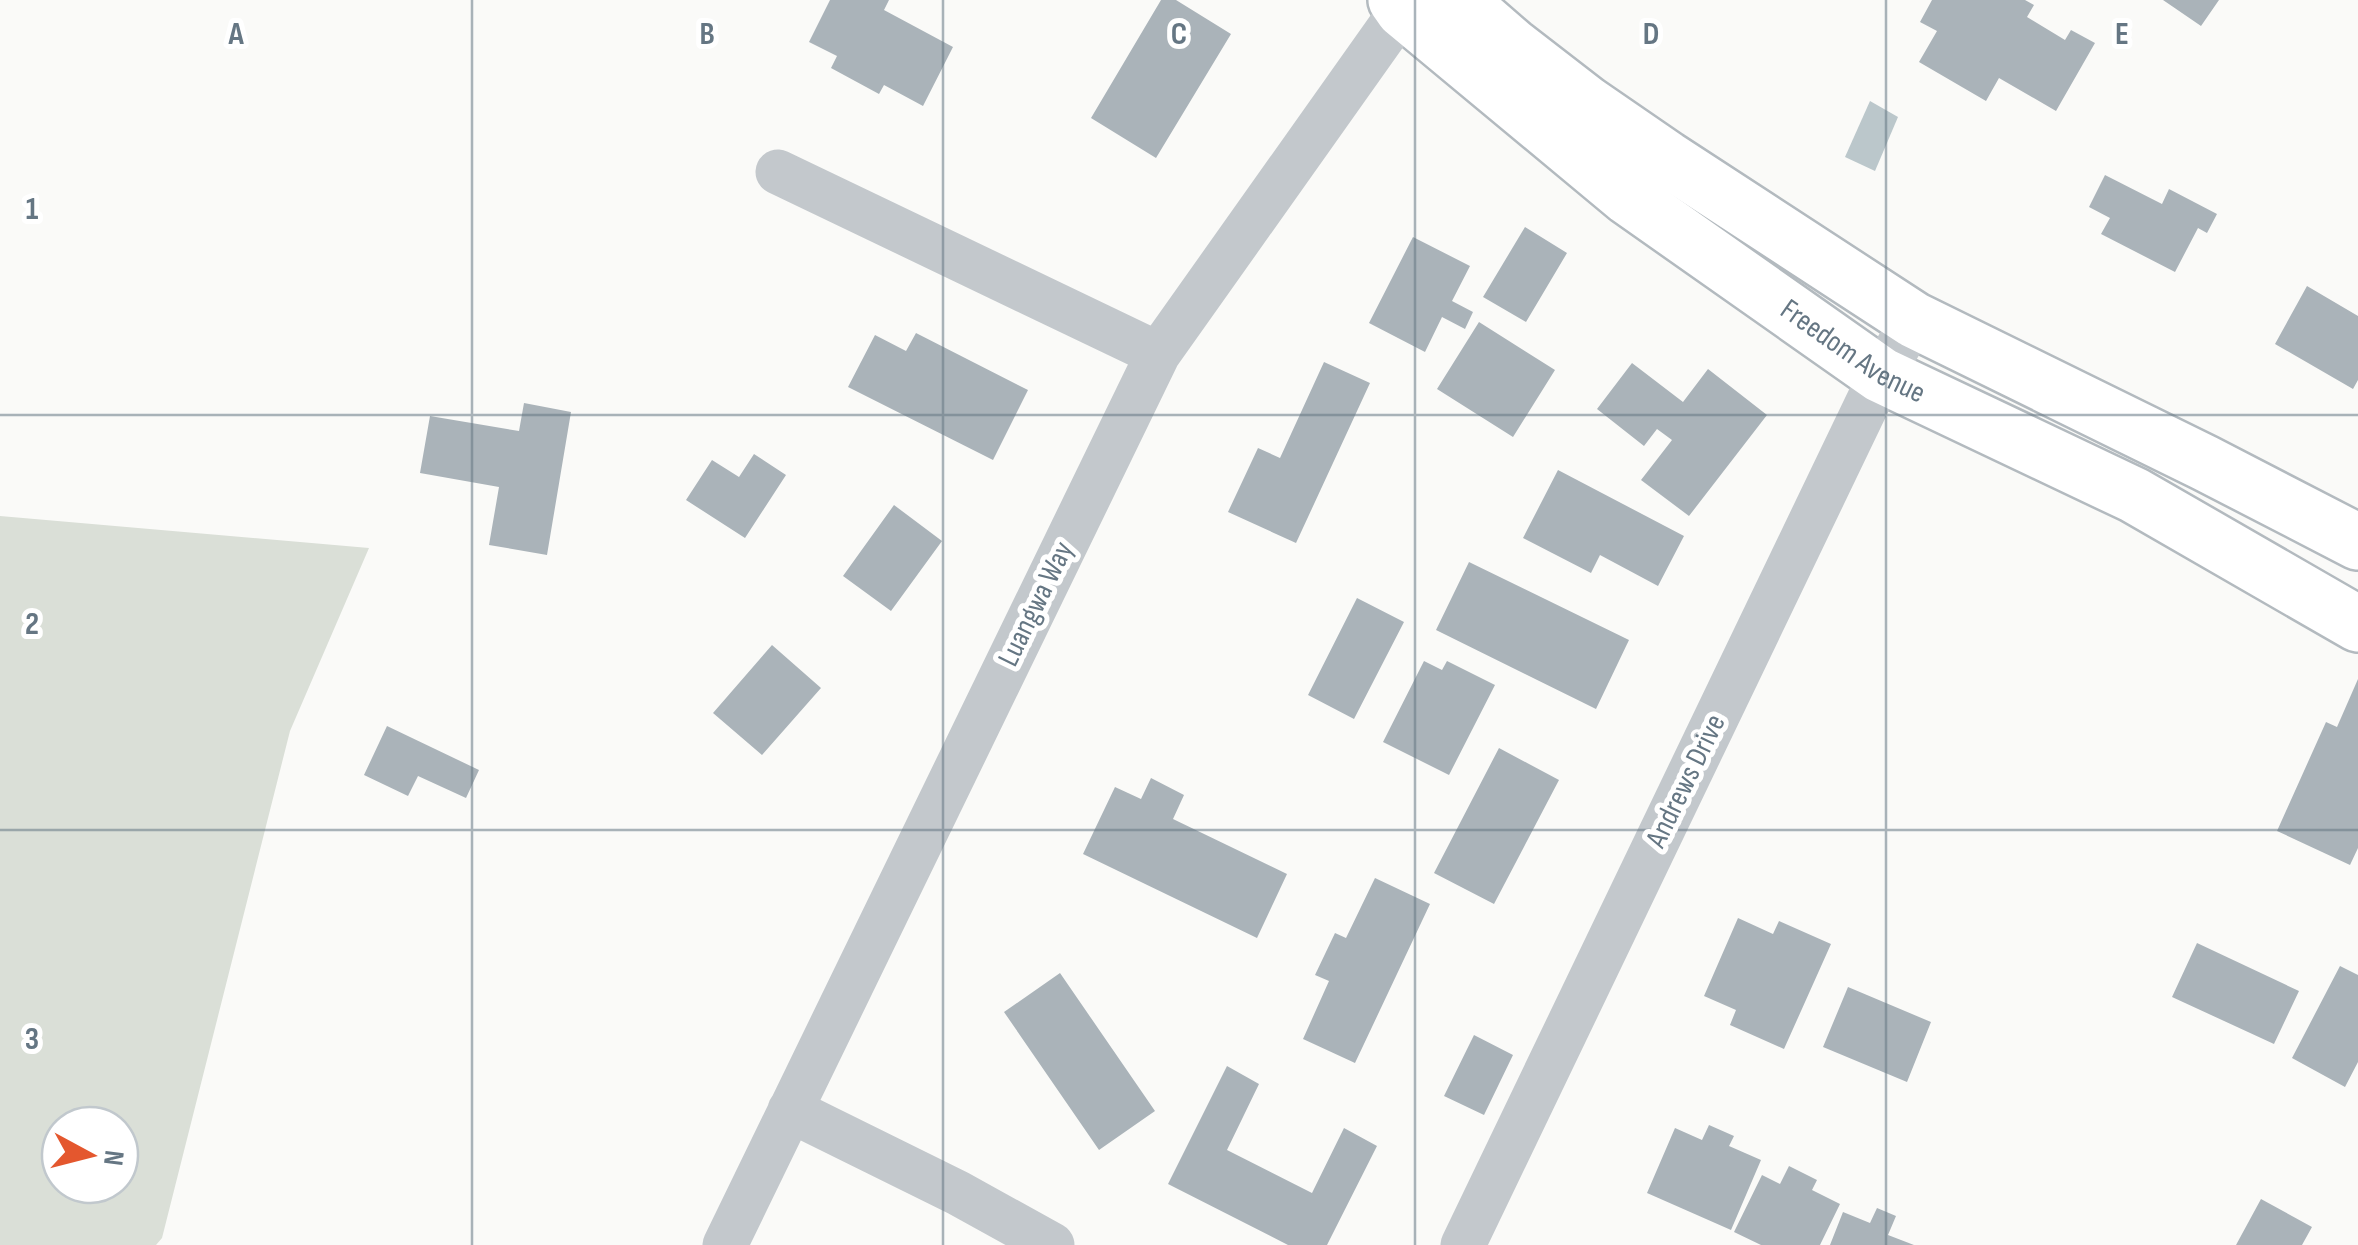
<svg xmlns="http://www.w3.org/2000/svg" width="2358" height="1245" font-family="'Sofia Sans Condensed',sans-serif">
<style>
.green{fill:#dadfd7;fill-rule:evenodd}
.water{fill:#bbc7cb}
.building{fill:#aab3b9}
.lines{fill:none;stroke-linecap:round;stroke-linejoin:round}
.secondary-casing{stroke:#b3babf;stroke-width:60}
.street{stroke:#c3c8cc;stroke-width:45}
.secondary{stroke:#fff;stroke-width:55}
.grid{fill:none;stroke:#657683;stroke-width:2.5;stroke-opacity:0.55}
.labels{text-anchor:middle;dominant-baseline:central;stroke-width:10;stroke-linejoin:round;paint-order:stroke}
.street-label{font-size:30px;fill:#657683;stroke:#fff}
.grid-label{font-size:32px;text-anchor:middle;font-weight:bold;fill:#657683;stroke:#fff;stroke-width:10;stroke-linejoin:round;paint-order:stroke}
</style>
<rect width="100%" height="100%" fill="#fafaf8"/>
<path class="green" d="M 0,516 L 369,548 L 290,731 L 162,1238 L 156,1245 L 0,1245 ZM 60,1125 L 120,1125 L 120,1185 L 60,1185 Z"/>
<path class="water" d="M 1870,101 L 1898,117 L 1875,171 L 1845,157 Z"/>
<path class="building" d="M 830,0 L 889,0 L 884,10 L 953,47 L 923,106 L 884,85 L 879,94 L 831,68 L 837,56 L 809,42 Z
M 1161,0 L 1176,0 L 1231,34 L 1156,158 L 1091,118 Z
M 1932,0 L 2025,0 L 2034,5 L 2027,17 L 2065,40 L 2071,30 L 2095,43 L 2056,111 L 1999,78 L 1986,101 L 1919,62 L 1937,31 L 1920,22 Z
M 2163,0 L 2219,0 L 2201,26 Z
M 2105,175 L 2162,204 L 2169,189 L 2217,214 L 2207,233 L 2198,228 L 2175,272 L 2101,234 L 2110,218 L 2089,207 Z
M 1525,227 L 1567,253 L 1526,322 L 1483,297 Z
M 1413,237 L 1470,266 L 1452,301 L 1473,312 L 1465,329 L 1442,317 L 1425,352 L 1369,323 Z
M 2307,286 L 2358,316 L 2358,380 L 2353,389 L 2275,344 Z
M 1479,322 L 1555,370 L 1513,437 L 1437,389 Z
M 916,333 L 1028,390 L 993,460 L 848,387 L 875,335 L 906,351 Z
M 1324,362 L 1370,383 L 1296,543 L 1228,512 L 1258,448 L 1280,458 Z
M 1632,363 L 1683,402 L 1708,369 L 1767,415 L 1689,516 L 1641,480 L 1672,440 L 1657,429 L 1644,446 L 1597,409 Z
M 524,403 L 571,412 L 547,555 L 489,545 L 499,487 L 420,473 L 430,416 L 519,431 Z
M 754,454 L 786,475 L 745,538 L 686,500 L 712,460 L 739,477 Z
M 1558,470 L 1684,536 L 1658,586 L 1600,555 L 1591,573 L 1523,538 Z
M 894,505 L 942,541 L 891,611 L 843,576 Z
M 1469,562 L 1629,640 L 1596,709 L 1436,630 Z
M 1357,598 L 1404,622 L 1354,719 L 1308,695 Z
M 772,645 L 821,688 L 762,755 L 713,713 Z
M 1424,661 L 1442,670 L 1447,661 L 1495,685 L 1449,775 L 1383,742 Z
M 2358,679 L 2358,848 L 2350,865 L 2277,831 L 2326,722 L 2337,727 Z
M 387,726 L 479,770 L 466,798 L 418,776 L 408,796 L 364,775 Z
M 1499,748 L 1559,780 L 1494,904 L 1434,873 Z
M 1151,778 L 1184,795 L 1173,819 L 1287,874 L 1257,938 L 1083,854 L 1115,787 L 1141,799 Z
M 1375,878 L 1430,904 L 1355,1063 L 1303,1039 L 1329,981 L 1315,975 L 1335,933 L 1346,938 Z
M 1738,918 L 1773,934 L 1779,921 L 1831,944 L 1784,1049 L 1730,1025 L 1736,1010 L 1704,996 Z
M 2197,943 L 2299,991 L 2274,1044 L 2172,997 Z
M 2340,966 L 2358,975 L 2358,1062 L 2345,1087 L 2292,1058 Z
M 1060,973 L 1155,1111 L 1099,1150 L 1004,1012 Z
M 1848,987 L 1931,1022 L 1907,1082 L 1823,1047 Z
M 1474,1035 L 1513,1055 L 1484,1115 L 1444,1096 Z
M 1227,1066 L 1259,1084 L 1227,1150 L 1312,1193 L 1344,1128 L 1377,1146 L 1327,1245 L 1288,1245 L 1168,1184 Z
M 1709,1125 L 1734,1136 L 1729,1146 L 1761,1160 L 1731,1230 L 1647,1193 L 1675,1128 L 1702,1140 Z
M 1789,1166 L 1817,1180 L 1812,1190 L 1840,1204 L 1820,1245 L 1761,1245 L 1734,1232 L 1762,1175 L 1780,1184 Z
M 2261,1199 L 2312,1227 L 2302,1245 L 2236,1245 Z
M 1877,1208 L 1896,1216 L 1888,1235 L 1914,1245 L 1830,1245 L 1843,1212 L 1870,1223 Z"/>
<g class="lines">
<g class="secondary-casing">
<g id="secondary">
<path id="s1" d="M 1396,0 L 1403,10 L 1628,197 L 1881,375 L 2134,495 L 2358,624"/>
<path d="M 1459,0 L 1512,46 L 1587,104 L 1667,159 L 1914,320 L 2205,463 L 2358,542"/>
</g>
</g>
<path class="street" d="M 778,172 L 1158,354
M 790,1110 L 958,1193 L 1052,1245
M 725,1245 L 1158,354 L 1409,0
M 1463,1245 L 1881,375 L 1914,320"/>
<use href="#secondary" class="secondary"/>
</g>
<path class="grid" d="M 472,0 L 472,1245M 943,0 L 943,1245M 1415,0 L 1415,1245M 1886,0 L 1886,1245M 0,415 L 2358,415M 0,830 L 2358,830"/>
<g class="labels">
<g class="street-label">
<text stroke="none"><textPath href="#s1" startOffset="578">Freedom Avenue</textPath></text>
<text transform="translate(1036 604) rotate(-64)">Luangwa Way</text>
<text transform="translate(1686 781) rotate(-64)">Andrews Drive</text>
</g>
</g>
<g class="grid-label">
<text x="236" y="44">A</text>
<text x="707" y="44">B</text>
<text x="1179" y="44">C</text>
<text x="1651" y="44">D</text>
<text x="2122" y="44">E</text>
<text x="32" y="219">1</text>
<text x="32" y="634">2</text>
<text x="32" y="1049">3</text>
</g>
<g transform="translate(90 1155) rotate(97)"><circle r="48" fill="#ffffff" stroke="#c1c8cd" stroke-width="2.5"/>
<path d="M0-8L18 38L0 25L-18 38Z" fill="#e4572e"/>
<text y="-15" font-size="28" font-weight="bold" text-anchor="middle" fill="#657683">N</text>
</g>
</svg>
